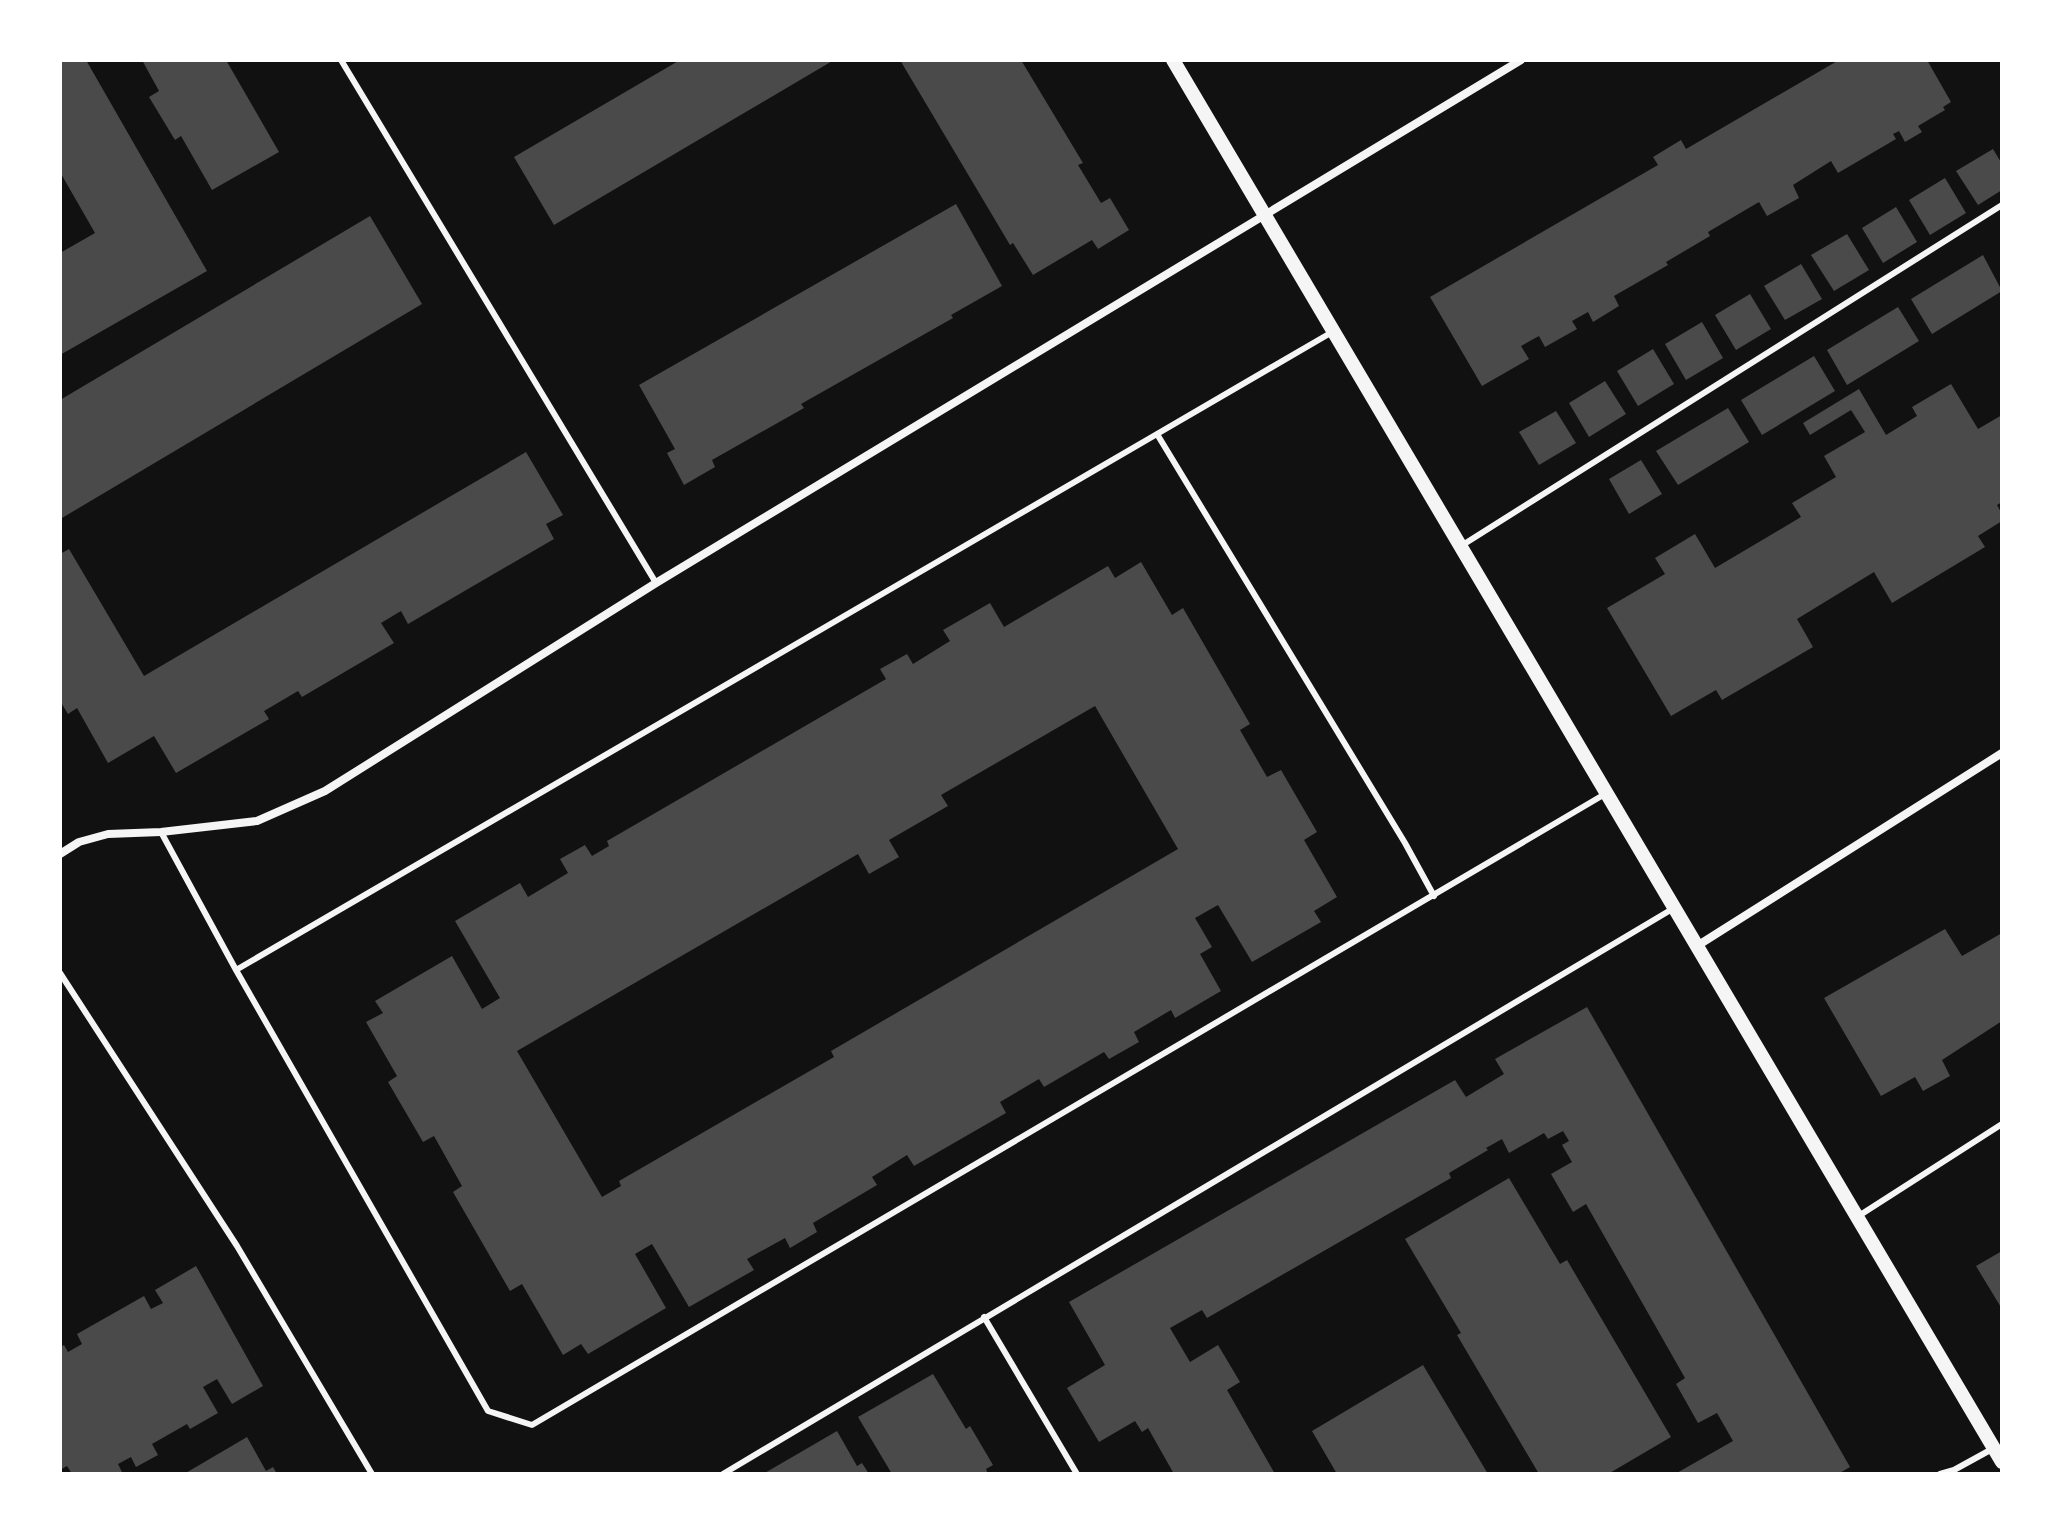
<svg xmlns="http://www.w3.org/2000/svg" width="2062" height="1534" font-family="Jost,sans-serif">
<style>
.building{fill:#4a4a4a;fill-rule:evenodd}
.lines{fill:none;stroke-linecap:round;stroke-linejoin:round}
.service{stroke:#f5f5f5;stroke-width:6}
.minor{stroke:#f5f5f5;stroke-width:8}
.tertiary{stroke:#f5f5f5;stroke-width:14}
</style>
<rect width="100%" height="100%" fill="#111"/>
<path class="building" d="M 60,60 L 86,60 L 207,271 L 60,355 L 60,253 L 95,233 L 60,172 Z
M 142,60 L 226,60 L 279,152 L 212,190 L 181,136 L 175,140 L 149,97 L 159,91 Z
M 680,60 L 834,60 L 554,225 L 514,157 Z
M 900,60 L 1021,60 L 1083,163 L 1078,165 L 1101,203 L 1110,198 L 1129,230 L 1098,249 L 1092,240 L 1033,275 L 1013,243 L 1010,245 Z
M 1839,60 L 1927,60 L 1951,102 L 1943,107 L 1945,110 L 1918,126 L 1922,132 L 1905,142 L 1899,131 L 1893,134 L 1896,139 L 1838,173 L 1831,161 L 1793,185 L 1799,198 L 1767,216 L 1759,202 L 1708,232 L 1710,236 L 1666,262 L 1668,265 L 1614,296 L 1619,306 L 1593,322 L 1588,312 L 1572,321 L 1577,329 L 1545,347 L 1539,336 L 1521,346 L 1529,359 L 1482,386 L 1430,297 L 1658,165 L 1653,157 L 1681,140 L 1686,149 Z
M 1993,149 L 2002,164 L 2002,190 L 1978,205 L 1956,171 Z
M 1945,178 L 1966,213 L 1930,235 L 1909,200 Z
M 956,204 L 1002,286 L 951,315 L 953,318 L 801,404 L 804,408 L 712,460 L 715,467 L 684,485 L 667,453 L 675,449 L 639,385 Z
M 1896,207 L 1917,242 L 1883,263 L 1862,228 Z
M 370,216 L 422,304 L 62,518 L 60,514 L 60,400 Z
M 1847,234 L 1869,270 L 1834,291 L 1811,255 Z
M 1983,255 L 2002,291 L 1932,334 L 1911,299 Z
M 1801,264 L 1822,299 L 1785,320 L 1764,286 Z
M 1750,294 L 1771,329 L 1736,350 L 1715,315 Z
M 1898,307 L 1919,341 L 1847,385 L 1827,350 Z
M 1702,322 L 1723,358 L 1686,380 L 1665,344 Z
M 1653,349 L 1674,384 L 1638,406 L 1617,371 Z
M 1814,356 L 1835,391 L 1762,435 L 1741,400 Z
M 1605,381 L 1626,414 L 1589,437 L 1569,403 Z
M 1951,384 L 1978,429 L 2002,415 L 2002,502 L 1997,505 L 2002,514 L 2002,521 L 1978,536 L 1985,547 L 1892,603 L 1874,572 L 1797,619 L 1813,647 L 1722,700 L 1716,690 L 1671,716 L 1607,608 L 1665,574 L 1655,558 L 1695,534 L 1715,568 L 1801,517 L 1792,503 L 1836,477 L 1824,456 L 1865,432 L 1851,410 L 1810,435 L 1803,423 L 1859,389 L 1886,435 L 1917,416 L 1912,407 Z
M 1728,408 L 1749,442 L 1678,485 L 1656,451 Z
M 1556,411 L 1576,443 L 1539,465 L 1519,432 Z
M 526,452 L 563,515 L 546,524 L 554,539 L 408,624 L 401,611 L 381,623 L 394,643 L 302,697 L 298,691 L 264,711 L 269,719 L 176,773 L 154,736 L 108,763 L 77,708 L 68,714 L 60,701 L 60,554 L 69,549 L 144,676 Z
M 1641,460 L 1662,494 L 1629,514 L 1609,479 Z
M 1141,562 L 1172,615 L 1183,608 L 1250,724 L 1240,730 L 1267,777 L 1281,770 L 1317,832 L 1304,840 L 1337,897 L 1314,911 L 1321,922 L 1252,962 L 1218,905 L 1195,918 L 1212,947 L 1200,954 L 1221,991 L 1175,1018 L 1171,1010 L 1134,1032 L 1139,1042 L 1109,1059 L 1104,1052 L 1044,1087 L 1039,1079 L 1000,1102 L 1006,1113 L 914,1166 L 907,1155 L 872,1177 L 877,1185 L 813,1223 L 817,1232 L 790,1248 L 785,1238 L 747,1259 L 754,1270 L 689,1307 L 652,1244 L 635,1254 L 666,1308 L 588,1354 L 581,1344 L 563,1355 L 522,1284 L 510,1291 L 453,1192 L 462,1186 L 434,1136 L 423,1142 L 388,1082 L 397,1076 L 366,1022 L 383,1013 L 375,1001 L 452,956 L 482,1009 L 500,998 L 455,921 L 520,883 L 528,897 L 568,873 L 560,859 L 585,845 L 592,856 L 609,846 L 607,841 L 886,679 L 880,669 L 907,654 L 913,664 L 950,641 L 943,630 L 990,603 L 1004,627 L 1108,566 L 1115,578 ZM 1095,706 L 1178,849 L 831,1051 L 834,1057 L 619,1181 L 621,1186 L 602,1197 L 517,1051 L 858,854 L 869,874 L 899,857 L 889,840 L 948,806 L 941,795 Z
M 1945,929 L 1962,956 L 2002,933 L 2002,1021 L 1942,1060 L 1950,1076 L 1923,1091 L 1915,1077 L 1881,1096 L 1824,998 Z
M 1587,1007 L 1850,1467 L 1838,1474 L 1675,1474 L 1733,1441 L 1717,1413 L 1698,1423 L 1676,1384 L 1685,1378 L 1586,1204 L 1573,1212 L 1551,1174 L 1572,1162 L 1562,1145 L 1569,1141 L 1563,1131 L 1548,1139 L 1544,1133 L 1509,1153 L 1502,1139 L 1486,1148 L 1488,1150 L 1449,1173 L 1451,1178 L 1207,1318 L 1202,1310 L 1170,1328 L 1190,1362 L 1218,1345 L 1240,1382 L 1227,1390 L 1275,1474 L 1174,1474 L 1148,1428 L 1142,1432 L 1135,1421 L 1099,1442 L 1067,1388 L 1105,1365 L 1069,1302 L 1455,1080 L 1466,1097 L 1504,1074 L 1495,1059 Z
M 1509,1178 L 1560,1264 L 1567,1260 L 1671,1437 L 1608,1474 L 1539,1474 L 1457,1335 L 1461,1333 L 1405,1239 Z
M 2002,1251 L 2002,1309 L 1976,1266 Z
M 196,1266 L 263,1386 L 232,1404 L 217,1379 L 203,1387 L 218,1413 L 190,1429 L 187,1424 L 152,1444 L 158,1455 L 136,1467 L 131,1457 L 118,1464 L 123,1474 L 72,1474 L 67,1466 L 60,1470 L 60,1347 L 64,1345 L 68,1352 L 82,1344 L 77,1334 L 144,1296 L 151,1309 L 163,1303 L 155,1290 Z
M 1423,1365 L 1488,1474 L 1337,1474 L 1312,1431 Z
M 933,1374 L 966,1429 L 970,1426 L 993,1465 L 986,1469 L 988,1474 L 892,1474 L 858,1417 Z
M 837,1431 L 857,1466 L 862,1463 L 869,1474 L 763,1474 Z
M 247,1437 L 266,1471 L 273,1467 L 277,1474 L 184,1474 Z"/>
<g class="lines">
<path class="service" d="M 341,60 L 656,583
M 1334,331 L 1157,434 L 1405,843 L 1434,896
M 1461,546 L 2002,205
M 161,832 L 236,970 L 488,1411 L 532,1425 L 1605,794
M 236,970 L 1157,434
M 60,973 L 237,1246 L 372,1474
M 1857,1217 L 2002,1124
M 984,1317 L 1077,1474
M 723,1474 L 1674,908
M 1940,1474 L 1954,1470 L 1994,1448"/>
<path class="minor" d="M 60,854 L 79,842 L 108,834 L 161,832 L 257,821 L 325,791 L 656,583 L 1521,60
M 1697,946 L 2002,753"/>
<path class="tertiary" d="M 1173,60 L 2002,1462"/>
</g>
<rect width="2062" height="1534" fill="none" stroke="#ffffff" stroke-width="124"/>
</svg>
